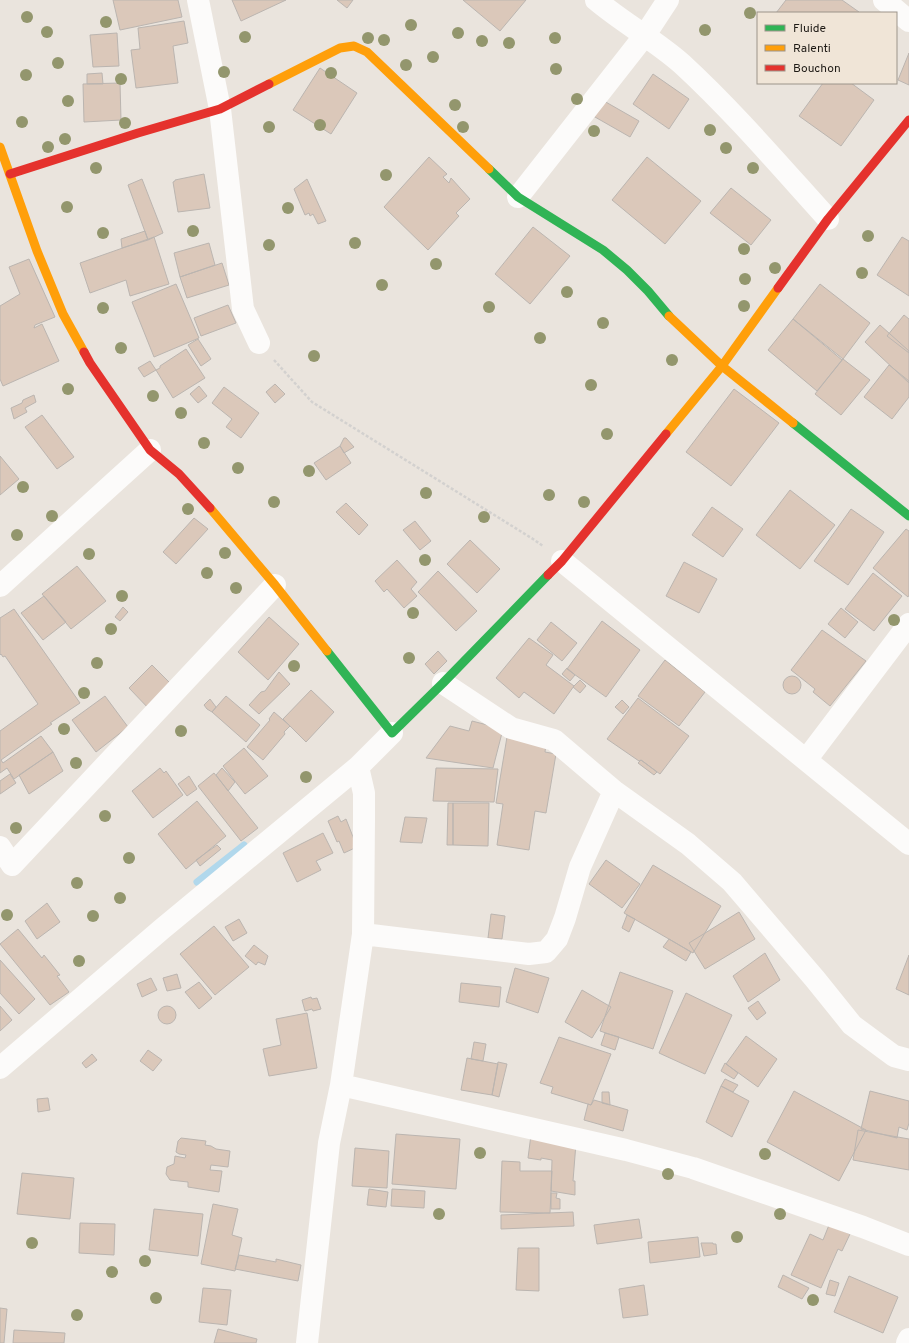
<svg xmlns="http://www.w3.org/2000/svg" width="909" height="1343" font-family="Overpass,sans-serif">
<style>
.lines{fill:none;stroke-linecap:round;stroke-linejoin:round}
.stream{stroke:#b1d8ec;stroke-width:7}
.building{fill:#dbc8ba;stroke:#bbb5b0}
.path{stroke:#d3d1cf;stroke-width:2.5;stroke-dasharray:3 2;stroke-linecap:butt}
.street{stroke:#fcfbfa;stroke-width:22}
.fast{stroke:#30b455;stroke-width:9}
.slow{stroke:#ff9f0a;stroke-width:9}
.jam{stroke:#e5322d;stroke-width:9}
.tree{fill:#93966d}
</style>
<rect width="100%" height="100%" fill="#eae4dd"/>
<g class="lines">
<path class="stream" d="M 197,882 L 244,845"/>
</g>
<path class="building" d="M 113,0 L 178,0 L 182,17 L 120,30 Z
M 232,0 L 286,0 L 241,21 Z
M 337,0 L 353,0 L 347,8 Z
M 463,0 L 526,0 L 500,31 Z
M 786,0 L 842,0 L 859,12 L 858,13 L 776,13 Z
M 184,21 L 188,43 L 173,46 L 178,83 L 136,88 L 131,50 L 140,49 L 138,28 Z
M 117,33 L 119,66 L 93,67 L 90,35 Z
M 909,53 L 909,85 L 898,80 Z
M 320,68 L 357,93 L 331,134 L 293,110 Z
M 102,73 L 103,84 L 87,84 L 87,74 Z
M 653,74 L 689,99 L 669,129 L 633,104 Z
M 120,83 L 121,120 L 84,122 L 83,84 Z
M 823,83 L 851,83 L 874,100 L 841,146 L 799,116 Z
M 597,97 L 639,121 L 630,137 L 588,113 Z
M 429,157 L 447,174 L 443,177 L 449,183 L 451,178 L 470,199 L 456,213 L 459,216 L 428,250 L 384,207 Z
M 647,157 L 701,201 L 665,244 L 612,200 Z
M 204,174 L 210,208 L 178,212 L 173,182 L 175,181 L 175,180 Z
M 142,179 L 163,233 L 148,240 L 128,185 Z
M 307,179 L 326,221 L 318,224 L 313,214 L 310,216 L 309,213 L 305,215 L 294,189 Z
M 731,188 L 771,220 L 751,245 L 710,213 Z
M 533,227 L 570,256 L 530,304 L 495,274 Z
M 145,231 L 148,240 L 122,248 L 121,239 Z
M 154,237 L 169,284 L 130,296 L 126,280 L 90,293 L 80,263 Z
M 902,237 L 909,241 L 909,296 L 877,275 Z
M 209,243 L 215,265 L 180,277 L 174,253 Z
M 29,259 L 55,317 L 35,325 L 34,328 L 42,324 L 59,361 L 3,386 L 0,379 L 0,306 L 20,294 L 9,267 Z
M 222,263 L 229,285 L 187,298 L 180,277 Z
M 176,284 L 199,338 L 154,357 L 132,302 Z
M 820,284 L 870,323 L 843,359 L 793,319 Z
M 228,305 L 236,323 L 201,336 L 194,318 Z
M 904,315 L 909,319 L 909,353 L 887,336 Z
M 793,319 L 842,360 L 817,391 L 768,350 Z
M 880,325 L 909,351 L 909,383 L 865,342 Z
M 198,339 L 211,359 L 201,366 L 188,345 Z
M 186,349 L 205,378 L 173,398 L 156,370 L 160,368 L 160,366 Z
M 843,359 L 870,380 L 841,415 L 815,394 Z
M 150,361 L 156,370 L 144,377 L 138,368 Z
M 889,365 L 909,381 L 909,397 L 892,419 L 864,397 Z
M 275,384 L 285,394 L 275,403 L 266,392 Z
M 199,386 L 207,396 L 198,403 L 190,394 Z
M 224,387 L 259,413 L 241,438 L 226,427 L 232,419 L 212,403 Z
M 734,389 L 779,423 L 731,486 L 686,452 Z
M 34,395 L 36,402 L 25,408 L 27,412 L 14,419 L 11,408 L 22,403 L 23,400 Z
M 42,415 L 74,457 L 57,469 L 25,427 Z
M 344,438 L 346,438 L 354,447 L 344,453 L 340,446 Z
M 340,446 L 351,463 L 326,480 L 314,463 Z
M 0,456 L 19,479 L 0,495 Z
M 790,490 L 835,525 L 800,569 L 756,535 Z
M 346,503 L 368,525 L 359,535 L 336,512 Z
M 712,507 L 743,529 L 723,557 L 692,535 Z
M 851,509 L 884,532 L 848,585 L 814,561 Z
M 194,518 L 208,529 L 176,564 L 163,552 Z
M 415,521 L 431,541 L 420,550 L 403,530 Z
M 906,529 L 909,531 L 909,595 L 908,597 L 873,568 Z
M 470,540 L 500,569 L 477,593 L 447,564 Z
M 397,560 L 417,582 L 411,589 L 417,596 L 404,608 L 387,589 L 384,592 L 375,581 Z
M 684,562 L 717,579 L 699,613 L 666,596 Z
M 77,566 L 106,601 L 71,629 L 42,594 Z
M 438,571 L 477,611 L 456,631 L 418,592 Z
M 873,573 L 902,596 L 874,631 L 845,609 Z
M 44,596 L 66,622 L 43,640 L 21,613 Z
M 123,607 L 128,612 L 120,621 L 115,617 Z
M 841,608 L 858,622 L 845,638 L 828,624 Z
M 14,609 L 80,703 L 50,723 L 52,724 L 1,760 L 3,763 L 41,736 L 53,752 L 14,779 L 7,768 L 0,773 L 0,731 L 38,704 L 5,656 L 3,657 L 1,654 L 0,655 L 0,618 Z
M 269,617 L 299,644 L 268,680 L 238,652 Z
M 602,621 L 640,650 L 606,697 L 567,669 Z
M 551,622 L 577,643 L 562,661 L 537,640 Z
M 822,630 L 866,661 L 830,706 L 813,692 L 815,689 L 791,670 Z
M 529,638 L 553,655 L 546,665 L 574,686 L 554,714 L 524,692 L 519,698 L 496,678 Z
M 438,651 L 447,661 L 434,674 L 425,664 Z
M 665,660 L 705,692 L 679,726 L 638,696 Z
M 152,665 L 176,689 L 152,712 L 129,688 Z
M 567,668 L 575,675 L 570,681 L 562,674 Z
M 279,672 L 290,684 L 259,714 L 249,705 L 261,692 L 265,691 Z
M783 685a9 9 0 1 1 18 0a9 9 0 1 1-18 0Z
M 580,680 L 586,686 L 580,693 L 573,687 Z
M 311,690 L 334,712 L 306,742 L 283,719 Z
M 105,696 L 128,727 L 96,752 L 72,720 Z
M 226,696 L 260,725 L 246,742 L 212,712 Z
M 638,698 L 689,736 L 660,774 L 641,760 L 639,761 L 607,739 Z
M 210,699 L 216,707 L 212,712 L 207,709 L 204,705 Z
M 622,700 L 629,707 L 623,714 L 615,707 Z
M 274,712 L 290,726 L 284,732 L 285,734 L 263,760 L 247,747 L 270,720 L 269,719 Z
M 472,721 L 503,729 L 493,768 L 426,758 L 450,726 L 469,731 Z
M 507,737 L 546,743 L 545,752 L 556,754 L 546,813 L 535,811 L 529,850 L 497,845 L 503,804 L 496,803 Z
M 244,748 L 268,776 L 245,794 L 223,766 Z
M 53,752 L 63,771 L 29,794 L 19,775 Z
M 641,760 L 657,772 L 654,775 L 638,763 Z
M 160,768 L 164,773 L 166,771 L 183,795 L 153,818 L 132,791 Z
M 222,768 L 235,782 L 228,791 L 216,775 Z
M 436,768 L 498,769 L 494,802 L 433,801 Z
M 214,773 L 258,828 L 241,841 L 198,786 Z
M 10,774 L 16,783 L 0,794 L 0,781 Z
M 189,776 L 197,789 L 187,796 L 178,784 Z
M 197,801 L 226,836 L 186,869 L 158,834 Z
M 448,803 L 453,803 L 453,845 L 447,845 Z
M 453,803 L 489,803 L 488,846 L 453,845 Z
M 338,816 L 341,822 L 346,819 L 357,847 L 344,853 L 339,841 L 337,842 L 328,821 Z
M 405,817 L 427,818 L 422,843 L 400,842 Z
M 323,833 L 333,853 L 316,861 L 321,870 L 297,882 L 283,853 Z
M 217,845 L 221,849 L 200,866 L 196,860 Z
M 606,860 L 640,884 L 622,908 L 589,884 Z
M 653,865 L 721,906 L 693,953 L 624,913 Z
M 47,903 L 60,922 L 37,939 L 25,921 Z
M 739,912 L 755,939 L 705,969 L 689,943 Z
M 491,914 L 505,916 L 502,939 L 488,938 Z
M 627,915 L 635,919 L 629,932 L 622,928 Z
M 239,919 L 247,933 L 233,941 L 225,927 Z
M 214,926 L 249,967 L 215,995 L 180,954 Z
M 18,929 L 42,958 L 44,955 L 60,975 L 57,976 L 69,992 L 50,1005 L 0,944 Z
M 669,939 L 691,952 L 686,961 L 663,947 Z
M 254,945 L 268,956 L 265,965 L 258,962 L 256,965 L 245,956 Z
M 765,953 L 780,980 L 748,1002 L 733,976 Z
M 909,955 L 909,995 L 896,989 Z
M 0,960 L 35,999 L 19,1014 L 0,993 Z
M 515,968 L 549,978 L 538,1013 L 506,1002 Z
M 620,972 L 673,991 L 653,1049 L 600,1031 Z
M 177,974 L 181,988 L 167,991 L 163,978 Z
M 151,978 L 157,990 L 142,997 L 137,984 Z
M 199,982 L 212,998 L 199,1009 L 185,992 Z
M 461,983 L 501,987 L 499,1007 L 459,1002 Z
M 582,990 L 611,1007 L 592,1038 L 565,1022 Z
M 686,993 L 732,1015 L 705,1074 L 659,1053 Z
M 311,997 L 312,999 L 317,998 L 321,1009 L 313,1011 L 312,1009 L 305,1011 L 302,1000 Z
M 758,1001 L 766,1013 L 757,1020 L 748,1008 Z
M158 1015a9 9 0 1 1 18 0a9 9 0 1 1-18 0Z
M 0,1006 L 12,1020 L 0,1031 Z
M 307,1013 L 317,1068 L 269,1076 L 263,1049 L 281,1045 L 276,1019 Z
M 605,1033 L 619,1037 L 615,1050 L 601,1045 Z
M 746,1036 L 777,1059 L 758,1087 L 726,1064 Z
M 559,1037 L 611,1054 L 591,1105 L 551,1093 L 553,1087 L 540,1083 Z
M 474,1042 L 486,1044 L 483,1061 L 471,1059 Z
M 148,1050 L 162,1060 L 153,1071 L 140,1061 Z
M 92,1054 L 97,1060 L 86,1068 L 82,1063 Z
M 467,1058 L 498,1064 L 492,1095 L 461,1090 Z
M 498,1062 L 507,1064 L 499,1097 L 492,1095 Z
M 725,1063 L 738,1073 L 734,1079 L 721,1071 Z
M 725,1079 L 738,1085 L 733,1092 L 721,1086 Z
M 721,1086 L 749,1101 L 732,1137 L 706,1122 Z
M 794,1091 L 866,1130 L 839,1181 L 767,1142 Z
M 870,1091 L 909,1101 L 909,1123 L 907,1130 L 899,1127 L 897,1138 L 861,1129 Z
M 602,1092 L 609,1092 L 610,1105 L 602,1103 Z
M 48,1098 L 50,1110 L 38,1112 L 37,1099 Z
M 594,1100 L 628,1110 L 623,1131 L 584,1120 L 588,1104 L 591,1105 Z
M 858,1130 L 909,1139 L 909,1170 L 853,1160 Z
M 396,1134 L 460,1139 L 456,1189 L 392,1184 Z
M 531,1135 L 576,1143 L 573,1181 L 575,1181 L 575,1195 L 551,1191 L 552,1160 L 541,1158 L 541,1160 L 528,1158 Z
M 181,1138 L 206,1141 L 205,1145 L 211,1146 L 216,1149 L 230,1151 L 228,1167 L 211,1165 L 210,1170 L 222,1171 L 219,1192 L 188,1187 L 188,1182 L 170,1180 L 166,1174 L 167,1167 L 174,1164 L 175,1156 L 185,1158 L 186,1155 L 179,1154 L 176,1152 L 178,1141 Z
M 355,1148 L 389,1151 L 387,1188 L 352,1186 Z
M 502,1161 L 520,1162 L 520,1171 L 552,1171 L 550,1213 L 500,1212 Z
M 22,1173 L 74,1178 L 70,1219 L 17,1214 Z
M 369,1189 L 388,1192 L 386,1207 L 367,1205 Z
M 392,1189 L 425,1191 L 424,1208 L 391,1206 Z
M 551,1193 L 557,1193 L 556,1198 L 560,1199 L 560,1209 L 551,1209 Z
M 213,1204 L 238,1209 L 232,1235 L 242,1238 L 235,1271 L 201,1264 Z
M 154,1209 L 203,1214 L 198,1256 L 149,1250 Z
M 573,1212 L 574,1226 L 501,1229 L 501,1215 Z
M 639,1219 L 642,1238 L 597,1244 L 594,1225 Z
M 80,1223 L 115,1224 L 114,1255 L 79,1253 Z
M 829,1225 L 850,1234 L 842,1251 L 838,1249 L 821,1288 L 791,1275 L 810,1234 L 823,1240 Z
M 698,1237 L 700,1257 L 650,1263 L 648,1242 Z
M 701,1243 L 713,1243 L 713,1244 L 716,1244 L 717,1254 L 704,1256 Z
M 518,1248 L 539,1248 L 539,1291 L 516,1290 Z
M 239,1255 L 276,1262 L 276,1259 L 301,1265 L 298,1281 L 235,1269 Z
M 783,1275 L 809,1288 L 802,1299 L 778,1287 Z
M 849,1276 L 898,1297 L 883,1333 L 834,1312 Z
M 830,1280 L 839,1283 L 835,1296 L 826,1294 Z
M 644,1285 L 648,1315 L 623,1318 L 619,1289 Z
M 203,1288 L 231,1290 L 227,1325 L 199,1322 Z
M 0,1308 L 7,1309 L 4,1343 L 0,1343 Z
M 218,1329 L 257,1339 L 256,1343 L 214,1343 Z
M 14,1330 L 65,1333 L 64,1343 L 13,1343 Z"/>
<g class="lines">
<path class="path" d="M 274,360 L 312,402 L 533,539 L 543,546"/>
<path class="street" d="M 198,0 L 220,109 L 243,309 L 259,343
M 596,0 C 623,23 655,40 682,64 C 734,112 780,166 828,219
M 884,0 L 909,21
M 518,197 L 645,35 L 668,0
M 562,561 L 909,844
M 0,586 L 150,450
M 443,683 L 511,728 L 554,740 L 614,791 L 688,844 L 732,882 L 815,979 L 852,1025 L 894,1056 L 909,1060
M 806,760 L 909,624
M 0,847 L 12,865 L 275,585
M 363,934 L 529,954 L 546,952 L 557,939 L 565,918 L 580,867 L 614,791
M 0,1068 L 162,929 L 358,767 L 392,733
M 341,1085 L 626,1150 L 693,1168 L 863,1227 L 909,1245
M 307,1343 L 329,1143 L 341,1085 L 363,934 L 364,819 L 364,793 L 358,767
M 907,1343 L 909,1339"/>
<path class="fast" d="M 489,169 L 518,197 L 603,250 L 627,270 L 648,291 L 669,316
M 793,423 L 909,516
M 327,651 L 392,733 L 443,683 L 548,575"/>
<path class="slow" d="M 269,84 L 340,48 L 354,46 L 367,52 L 489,169
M 0,147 L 37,251 L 63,314 L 84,352
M 669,316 L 722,366 L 793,423
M 666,434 L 722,366 L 778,288
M 210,508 L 275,585 L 327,651"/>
<path class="jam" d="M 10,174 L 138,133 L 220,109 L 269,84
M 778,288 L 828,219 L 909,120
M 84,352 L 90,363 L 150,450 L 179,474 L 210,508
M 548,575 L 562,561 L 666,434"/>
</g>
<g class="tree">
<circle cx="750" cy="13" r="6"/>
<circle cx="27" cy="17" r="6"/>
<circle cx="106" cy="22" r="6"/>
<circle cx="411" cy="25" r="6"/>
<circle cx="705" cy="30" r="6"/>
<circle cx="47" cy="32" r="6"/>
<circle cx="458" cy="33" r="6"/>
<circle cx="245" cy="37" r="6"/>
<circle cx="368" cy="38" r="6"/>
<circle cx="555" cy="38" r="6"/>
<circle cx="384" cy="40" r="6"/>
<circle cx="482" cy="41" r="6"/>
<circle cx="509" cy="43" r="6"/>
<circle cx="433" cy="57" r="6"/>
<circle cx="58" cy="63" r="6"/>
<circle cx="406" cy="65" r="6"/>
<circle cx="556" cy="69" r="6"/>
<circle cx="224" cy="72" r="6"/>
<circle cx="331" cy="73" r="6"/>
<circle cx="26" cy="75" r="6"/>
<circle cx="121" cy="79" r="6"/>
<circle cx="577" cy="99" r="6"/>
<circle cx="68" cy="101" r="6"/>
<circle cx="455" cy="105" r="6"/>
<circle cx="22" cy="122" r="6"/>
<circle cx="125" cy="123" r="6"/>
<circle cx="320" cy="125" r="6"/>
<circle cx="269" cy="127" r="6"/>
<circle cx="463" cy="127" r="6"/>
<circle cx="710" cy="130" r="6"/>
<circle cx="594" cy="131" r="6"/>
<circle cx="65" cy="139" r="6"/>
<circle cx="48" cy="147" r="6"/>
<circle cx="726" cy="148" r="6"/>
<circle cx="96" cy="168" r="6"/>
<circle cx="753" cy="168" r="6"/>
<circle cx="386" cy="175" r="6"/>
<circle cx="67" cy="207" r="6"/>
<circle cx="288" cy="208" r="6"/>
<circle cx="193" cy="231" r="6"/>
<circle cx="103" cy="233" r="6"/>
<circle cx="868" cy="236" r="6"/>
<circle cx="355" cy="243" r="6"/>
<circle cx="269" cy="245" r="6"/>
<circle cx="744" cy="249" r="6"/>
<circle cx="436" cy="264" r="6"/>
<circle cx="775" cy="268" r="6"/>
<circle cx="862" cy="273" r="6"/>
<circle cx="745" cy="279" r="6"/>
<circle cx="382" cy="285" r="6"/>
<circle cx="567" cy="292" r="6"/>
<circle cx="744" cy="306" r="6"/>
<circle cx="489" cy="307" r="6"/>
<circle cx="103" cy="308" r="6"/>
<circle cx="603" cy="323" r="6"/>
<circle cx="540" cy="338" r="6"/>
<circle cx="121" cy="348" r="6"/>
<circle cx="314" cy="356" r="6"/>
<circle cx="672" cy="360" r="6"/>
<circle cx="591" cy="385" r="6"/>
<circle cx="68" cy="389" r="6"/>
<circle cx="153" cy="396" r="6"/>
<circle cx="181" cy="413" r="6"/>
<circle cx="607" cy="434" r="6"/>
<circle cx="204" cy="443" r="6"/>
<circle cx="238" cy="468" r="6"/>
<circle cx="309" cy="471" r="6"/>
<circle cx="23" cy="487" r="6"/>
<circle cx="426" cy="493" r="6"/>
<circle cx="549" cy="495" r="6"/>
<circle cx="274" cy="502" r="6"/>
<circle cx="584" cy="502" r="6"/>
<circle cx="188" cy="509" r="6"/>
<circle cx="52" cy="516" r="6"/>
<circle cx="484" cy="517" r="6"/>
<circle cx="17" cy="535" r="6"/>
<circle cx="225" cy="553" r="6"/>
<circle cx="89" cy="554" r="6"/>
<circle cx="425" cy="560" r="6"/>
<circle cx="207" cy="573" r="6"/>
<circle cx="236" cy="588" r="6"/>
<circle cx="122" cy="596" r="6"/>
<circle cx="413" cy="613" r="6"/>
<circle cx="894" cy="620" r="6"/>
<circle cx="111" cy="629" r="6"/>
<circle cx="409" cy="658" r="6"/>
<circle cx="97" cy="663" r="6"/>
<circle cx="294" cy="666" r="6"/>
<circle cx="84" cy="693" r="6"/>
<circle cx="64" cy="729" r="6"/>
<circle cx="181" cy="731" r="6"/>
<circle cx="76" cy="763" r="6"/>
<circle cx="306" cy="777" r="6"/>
<circle cx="105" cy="816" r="6"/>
<circle cx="16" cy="828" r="6"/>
<circle cx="129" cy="858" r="6"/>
<circle cx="77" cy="883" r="6"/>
<circle cx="120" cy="898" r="6"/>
<circle cx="7" cy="915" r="6"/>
<circle cx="93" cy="916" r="6"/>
<circle cx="79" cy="961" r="6"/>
<circle cx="480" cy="1153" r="6"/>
<circle cx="765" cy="1154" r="6"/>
<circle cx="668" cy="1174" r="6"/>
<circle cx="439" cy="1214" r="6"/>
<circle cx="780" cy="1214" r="6"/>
<circle cx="737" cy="1237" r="6"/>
<circle cx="32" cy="1243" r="6"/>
<circle cx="145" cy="1261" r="6"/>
<circle cx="112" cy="1272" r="6"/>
<circle cx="156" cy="1298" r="6"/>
<circle cx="813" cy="1300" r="6"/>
<circle cx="77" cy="1315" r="6"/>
</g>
<rect x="757" y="12" width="140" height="72" fill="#f0e5d7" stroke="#9c948a"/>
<rect x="765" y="25" width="20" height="6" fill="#30b455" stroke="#9c948a"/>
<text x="793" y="32" font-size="12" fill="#1f1b16">Fluide</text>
<rect x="765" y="45" width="20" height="6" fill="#ff9f0a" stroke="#9c948a"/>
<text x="793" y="52" font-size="12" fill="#1f1b16">Ralenti</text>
<rect x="765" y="65" width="20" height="6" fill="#e5322d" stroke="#9c948a"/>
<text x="793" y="72" font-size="12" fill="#1f1b16">Bouchon</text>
</svg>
